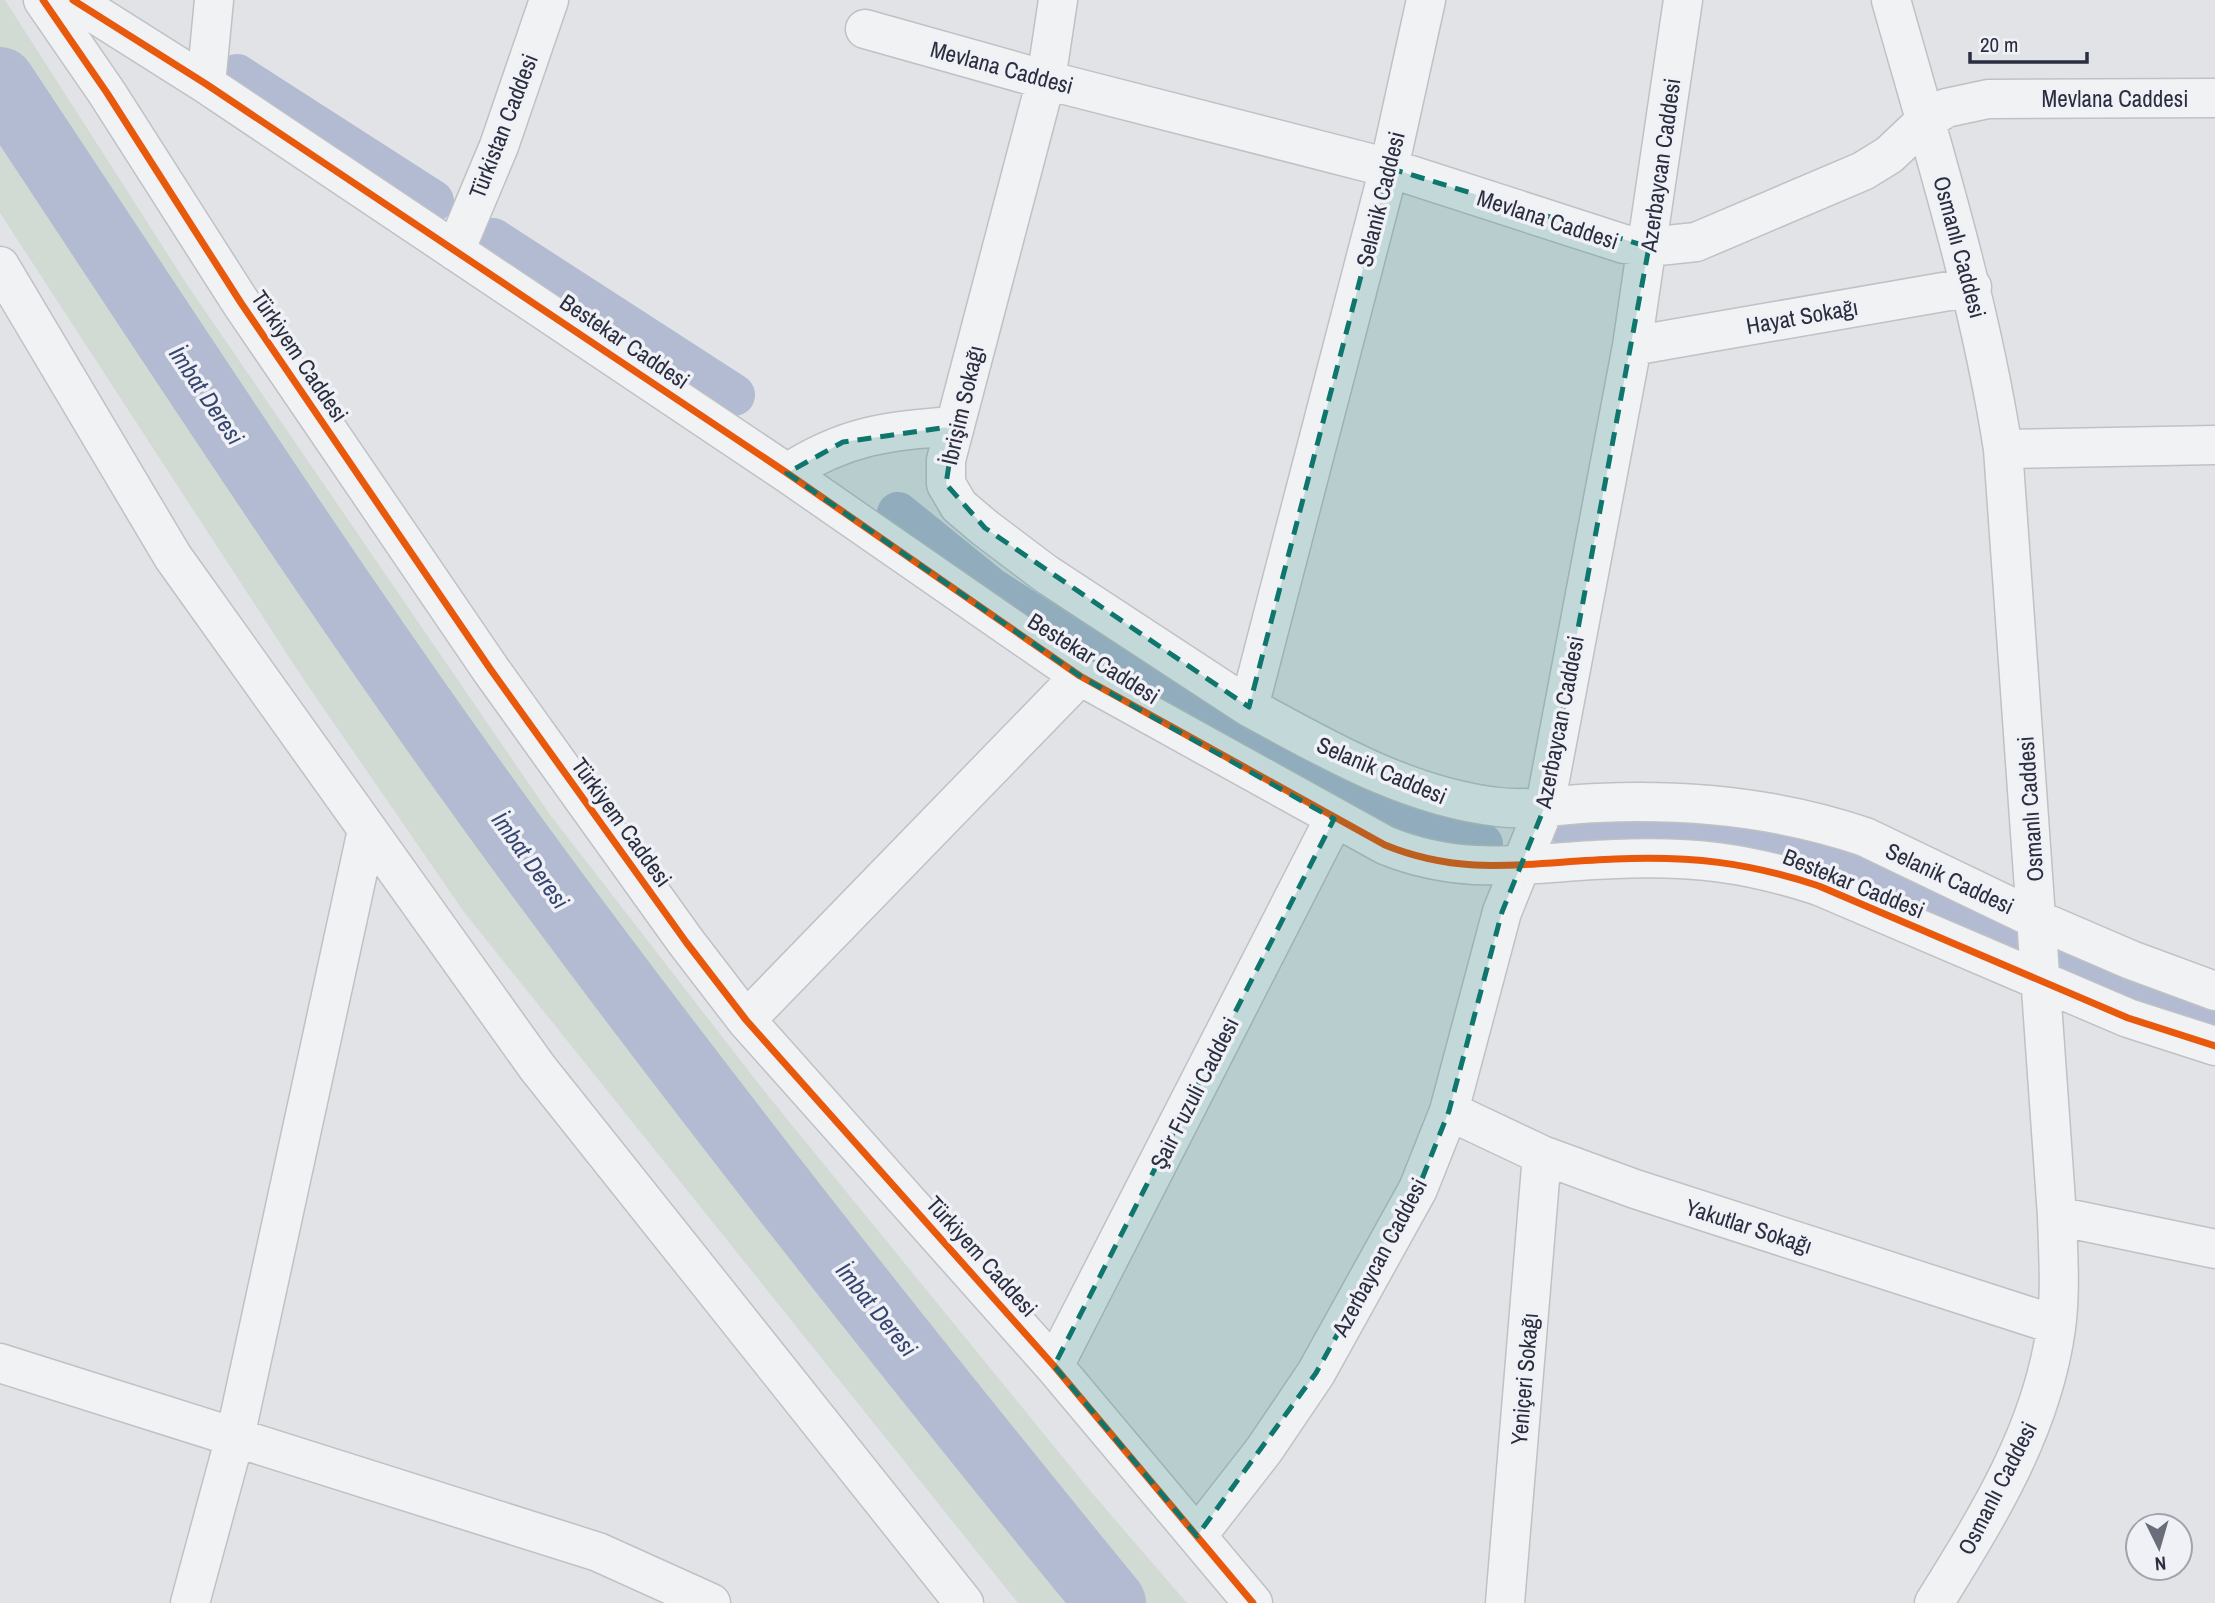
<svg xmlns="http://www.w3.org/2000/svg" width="2215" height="1603" font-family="'Archivo Narrow',sans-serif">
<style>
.green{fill:#d1dad3}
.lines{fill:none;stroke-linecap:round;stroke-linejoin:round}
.canal{stroke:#b2bbd1;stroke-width:42}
.river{stroke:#b2bbd1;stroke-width:70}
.minor-casing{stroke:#c0c1c5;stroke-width:41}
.minor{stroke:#f1f2f4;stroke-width:38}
.cycleway-casing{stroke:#f0f1f6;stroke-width:11}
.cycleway{stroke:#e8590c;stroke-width:7}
.marked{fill:#0f766e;fill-opacity:0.2;stroke:#0f766e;stroke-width:5;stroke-dasharray:14 9;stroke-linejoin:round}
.labels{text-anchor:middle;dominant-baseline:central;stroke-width:7;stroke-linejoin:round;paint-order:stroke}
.street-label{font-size:23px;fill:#2a2e3f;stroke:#f0f1f6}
.water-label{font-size:24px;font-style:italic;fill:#364671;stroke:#f0f1f6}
</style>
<rect width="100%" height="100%" fill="#e2e3e7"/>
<path class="green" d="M 0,0 L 5,0 L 188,286 L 551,816 L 765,1092 L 1092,1493 L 1187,1603 L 1018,1603 L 464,912 L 302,677 L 0,213 Z"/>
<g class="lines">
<path class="canal" d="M 237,75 L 433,201
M 493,239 L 734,395
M 898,513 L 992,589 L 1103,660 L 1326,789 L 1416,831 L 1482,844
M 1574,839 L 1758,835 L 1802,846 L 2005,935
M 2074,967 L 2119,988 L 2215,1020"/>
<path class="river" d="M 0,82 C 178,350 352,621 544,880 C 726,1126 917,1366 1111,1603"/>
<g class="minor-casing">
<path id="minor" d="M 43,0 L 107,93 L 241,303 L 491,670 L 686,942 L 746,1020 L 1054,1366 L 1253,1603
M 73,0 L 206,84 L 787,473 L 1080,676 L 1385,845 C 1465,878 1532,862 1615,859 C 1692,856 1746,862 1819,886 L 2128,1018 L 2215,1046
M 1058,0 L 1046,80 L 946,460 L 946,484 L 959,506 L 985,528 L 1046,574 L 1249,707
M 1426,0 L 1389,168 L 1249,707 C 1326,749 1408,797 1498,807 C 1530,811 1565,804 1598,803 C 1687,799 1780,808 1865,837 L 2038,920 L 2131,960 L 2215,991
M 1891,0 C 1933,149 1979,296 2003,449 L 2057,1216 C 2058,1253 2061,1291 2056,1328 C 2042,1430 1988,1516 1934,1603
M 865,29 L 1046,80 L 1389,168 L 1624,244 L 1649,247 L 1696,242 L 1863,171 L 1889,155 L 1925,121 L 1946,108 L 1988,99 L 2215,98
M 206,84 L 214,0
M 455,251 L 499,146 L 549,0
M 0,266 L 173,557 L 537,1067 L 964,1603
M 1632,346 L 1972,287
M 2003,449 L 2215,445
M 787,473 C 846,435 887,431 955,426
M 746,1020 L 1080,676
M 1449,1111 L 1542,1155 L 1635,1189 L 2056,1325
M 2057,1216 L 2215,1249
M 0,1363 L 598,1552 L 711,1603
M 1054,1366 L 1334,819
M 1197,1536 L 1264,1450 L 1316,1373 L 1418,1189 L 1449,1111 L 1502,912 L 1545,806 L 1632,346 L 1683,0
M 190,1603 L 235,1437 L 367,830
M 1505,1603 L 1542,1155"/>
</g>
<use href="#minor" class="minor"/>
<g class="cycleway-casing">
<path id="cycleway" d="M 43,0 L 107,93 L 241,303 L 491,670 L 686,942 L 746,1020 L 1054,1366 L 1253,1603
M 73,0 L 206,84 L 787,473 L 1080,676 L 1385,845 C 1465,878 1532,862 1615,859 C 1692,856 1746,862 1819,886 L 2128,1018 L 2215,1046"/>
</g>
<use href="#cycleway" class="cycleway"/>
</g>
<path class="marked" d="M 1389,168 L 1649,247 L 1545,806 L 1502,912 L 1449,1111 L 1418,1189 L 1316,1373 L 1197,1536 L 1054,1366 L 1334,819 L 1080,676 L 787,473 L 843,442 L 955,426 L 946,484 L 985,528 L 1249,707 Z"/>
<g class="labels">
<g class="street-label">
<text transform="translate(1002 67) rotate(15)">Mevlana Caddesi</text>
<text x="2115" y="98">Mevlana Caddesi</text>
<text transform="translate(503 126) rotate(-69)">Türkistan Caddesi</text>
<text transform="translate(1660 165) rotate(-82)">Azerbaycan Caddesi</text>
<text transform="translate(1380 199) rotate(-76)">Selanik Caddesi</text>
<text transform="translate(1548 219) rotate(18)">Mevlana Caddesi</text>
<text transform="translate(1960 247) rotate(75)">Osmanlı Caddesi</text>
<text transform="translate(1802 316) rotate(-10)">Hayat Sokağı</text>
<text transform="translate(625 341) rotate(34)">Bestekar Caddesi</text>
<text transform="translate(300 356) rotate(56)">Türkiyem Caddesi</text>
<text transform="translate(962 405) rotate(-77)">İbrişim Sokağı</text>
<text transform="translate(1094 658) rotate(32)">Bestekar Caddesi</text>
<text transform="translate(1559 722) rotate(-79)">Azerbaycan Caddesi</text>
<text transform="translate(1382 770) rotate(23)">Selanik Caddesi</text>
<text transform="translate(2030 809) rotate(-94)">Osmanlı Caddesi</text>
<text transform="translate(622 822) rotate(54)">Türkiyem Caddesi</text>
<text transform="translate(1950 878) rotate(25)">Selanik Caddesi</text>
<text transform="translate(1854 883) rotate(22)">Bestekar Caddesi</text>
<text transform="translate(1194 1093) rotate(-63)">Şair Fuzuli Caddesi</text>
<text transform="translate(1749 1226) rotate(18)">Yakutlar Sokağı</text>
<text transform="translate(982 1256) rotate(48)">Türkiyem Caddesi</text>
<text transform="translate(1379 1257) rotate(-62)">Azerbaycan Caddesi</text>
<text transform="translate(1524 1379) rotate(-85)">Yeniçeri Sokağı</text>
<text transform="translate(1997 1488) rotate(-63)">Osmanlı Caddesi</text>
</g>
<g class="water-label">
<text transform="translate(207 395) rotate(56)">İmbat Deresi</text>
<text transform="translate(531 860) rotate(54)">İmbat Deresi</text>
<text transform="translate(877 1309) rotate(51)">İmbat Deresi</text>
</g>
</g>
<g transform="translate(2159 1547) rotate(175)"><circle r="33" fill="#f0f1f6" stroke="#a1a3ad" stroke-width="2"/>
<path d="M0-5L12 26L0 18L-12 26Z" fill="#6a6d7a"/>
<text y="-10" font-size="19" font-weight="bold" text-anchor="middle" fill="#2a2e3f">N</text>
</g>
<path d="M1970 52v10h117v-10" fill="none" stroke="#2a2e3f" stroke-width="3.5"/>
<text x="1980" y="52" font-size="21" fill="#2a2e3f" stroke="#f0f1f6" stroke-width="5" paint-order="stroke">20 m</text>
</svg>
